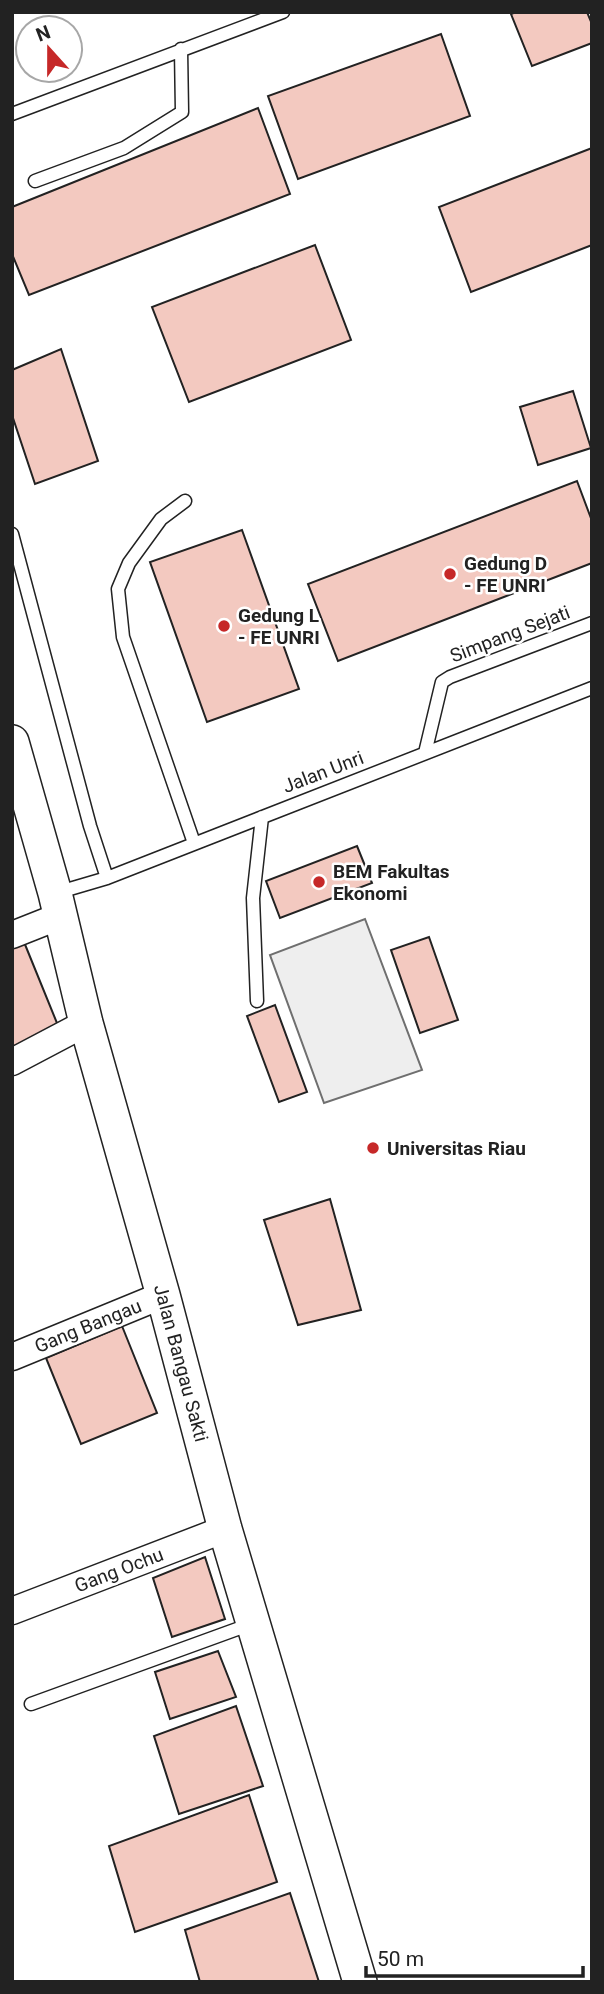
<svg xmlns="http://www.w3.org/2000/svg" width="604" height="1994" font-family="Roboto,sans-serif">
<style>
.green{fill:#eee;stroke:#6f6f6f;stroke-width:2}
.building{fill:#f3c9c0;stroke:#222;stroke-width:2}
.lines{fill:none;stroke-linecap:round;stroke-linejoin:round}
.service-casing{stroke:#222;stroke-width:15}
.minor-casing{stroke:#222;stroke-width:29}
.tertiary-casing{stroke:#222;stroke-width:36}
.service{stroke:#fff;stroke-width:12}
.minor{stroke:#fff;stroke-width:26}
.tertiary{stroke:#fff;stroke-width:33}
.poi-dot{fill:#c62828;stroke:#fff;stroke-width:2.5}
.labels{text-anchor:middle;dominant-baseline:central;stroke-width:5;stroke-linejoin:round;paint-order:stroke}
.poi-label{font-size:19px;font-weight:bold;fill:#222;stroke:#fff;text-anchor:start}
.street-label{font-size:19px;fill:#222;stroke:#fff}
</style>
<rect width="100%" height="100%" fill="#fff"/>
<path class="green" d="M 365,919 L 422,1070 L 324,1103 L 270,955 Z"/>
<path class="building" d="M 516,12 L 587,12 L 592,24 L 592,43 L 532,66 L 511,14 Z
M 441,34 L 470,116 L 298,179 L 268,96 Z
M 258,108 L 290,194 L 29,295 L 12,254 L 12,207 Z
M 592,148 L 592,245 L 471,292 L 439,207 Z
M 315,245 L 351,340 L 189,402 L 152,307 Z
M 61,349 L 98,461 L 35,484 L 12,415 L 12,370 Z
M 573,391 L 591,448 L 538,465 L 520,407 Z
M 577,481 L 592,521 L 592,563 L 338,661 L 308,584 Z
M 242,530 L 299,689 L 207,722 L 150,562 Z
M 357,846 L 372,883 L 280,918 L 266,881 Z
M 429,937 L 458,1020 L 420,1033 L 391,950 Z
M 24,942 L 59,1028 L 12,1047 L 12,947 Z
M 275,1005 L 307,1092 L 279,1102 L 247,1016 Z
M 330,1199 L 361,1310 L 298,1325 L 264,1220 Z
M 122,1326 L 157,1413 L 81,1444 L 46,1358 Z
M 205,1557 L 225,1619 L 172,1637 L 153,1578 Z
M 218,1651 L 236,1697 L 170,1719 L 155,1672 Z
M 236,1706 L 263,1786 L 179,1814 L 154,1736 Z
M 249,1795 L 277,1882 L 135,1932 L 109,1846 Z
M 290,1893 L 319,1982 L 200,1982 L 185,1930 Z"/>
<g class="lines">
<g class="service-casing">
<path id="service" d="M 12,114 L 283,12
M 35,181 L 124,148 L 182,112 L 181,49
M 185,501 L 161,519 L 129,563 L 118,589 L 123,637 L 194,843
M 12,534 L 90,826 L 107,878
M 425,753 L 442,682 L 450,677 L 592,623
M 56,893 L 107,878 L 592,688
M 257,1001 L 253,898 L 262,817
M 31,1704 L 251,1624"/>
</g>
<g class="minor-casing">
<path id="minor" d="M 12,935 L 60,916
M 12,1062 L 86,1023
M 12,1357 L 163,1295
M 12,1611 L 225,1529"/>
</g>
<g class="tertiary-casing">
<path id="tertiary" d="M 12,742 L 55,893 L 86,1023 L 163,1295 L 225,1529 L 360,1982"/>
</g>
<use href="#service" class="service"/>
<use href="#minor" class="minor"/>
<use href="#tertiary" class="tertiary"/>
</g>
<g class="poi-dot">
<circle cx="450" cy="574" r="7"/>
<circle cx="224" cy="626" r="7"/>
<circle cx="319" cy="882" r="7"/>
<circle cx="373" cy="1148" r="7"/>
</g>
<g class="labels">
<g class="poi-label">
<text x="464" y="563">Gedung D<tspan x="464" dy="22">- FE UNRI</tspan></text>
<text x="238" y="615">Gedung L<tspan x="238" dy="22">- FE UNRI</tspan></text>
<text x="333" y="871">BEM Fakultas<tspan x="333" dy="22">Ekonomi</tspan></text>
<text x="387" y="1148">Universitas Riau</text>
</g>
<g class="street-label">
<text transform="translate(510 634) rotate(-21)">Simpang Sejati</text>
<text transform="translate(323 772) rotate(-21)">Jalan Unri</text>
<text transform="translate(88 1326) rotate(-22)">Gang Bangau</text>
<text transform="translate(181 1363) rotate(75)">Jalan Bangau Sakti</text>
<text transform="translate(119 1570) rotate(-21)">Gang Ochu</text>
</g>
</g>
<rect width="604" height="1994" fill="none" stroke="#222222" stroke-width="28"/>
<g transform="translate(49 49) rotate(339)"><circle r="33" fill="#ffffff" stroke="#a7a7a7" stroke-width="2"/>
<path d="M0-5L12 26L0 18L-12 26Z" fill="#c62828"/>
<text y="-10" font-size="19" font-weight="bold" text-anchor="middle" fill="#222222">N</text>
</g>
<path d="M366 1966v10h217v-10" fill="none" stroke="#222222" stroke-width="3.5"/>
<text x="377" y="1966" font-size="21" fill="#222222" stroke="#ffffff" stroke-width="5" paint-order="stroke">50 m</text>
</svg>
